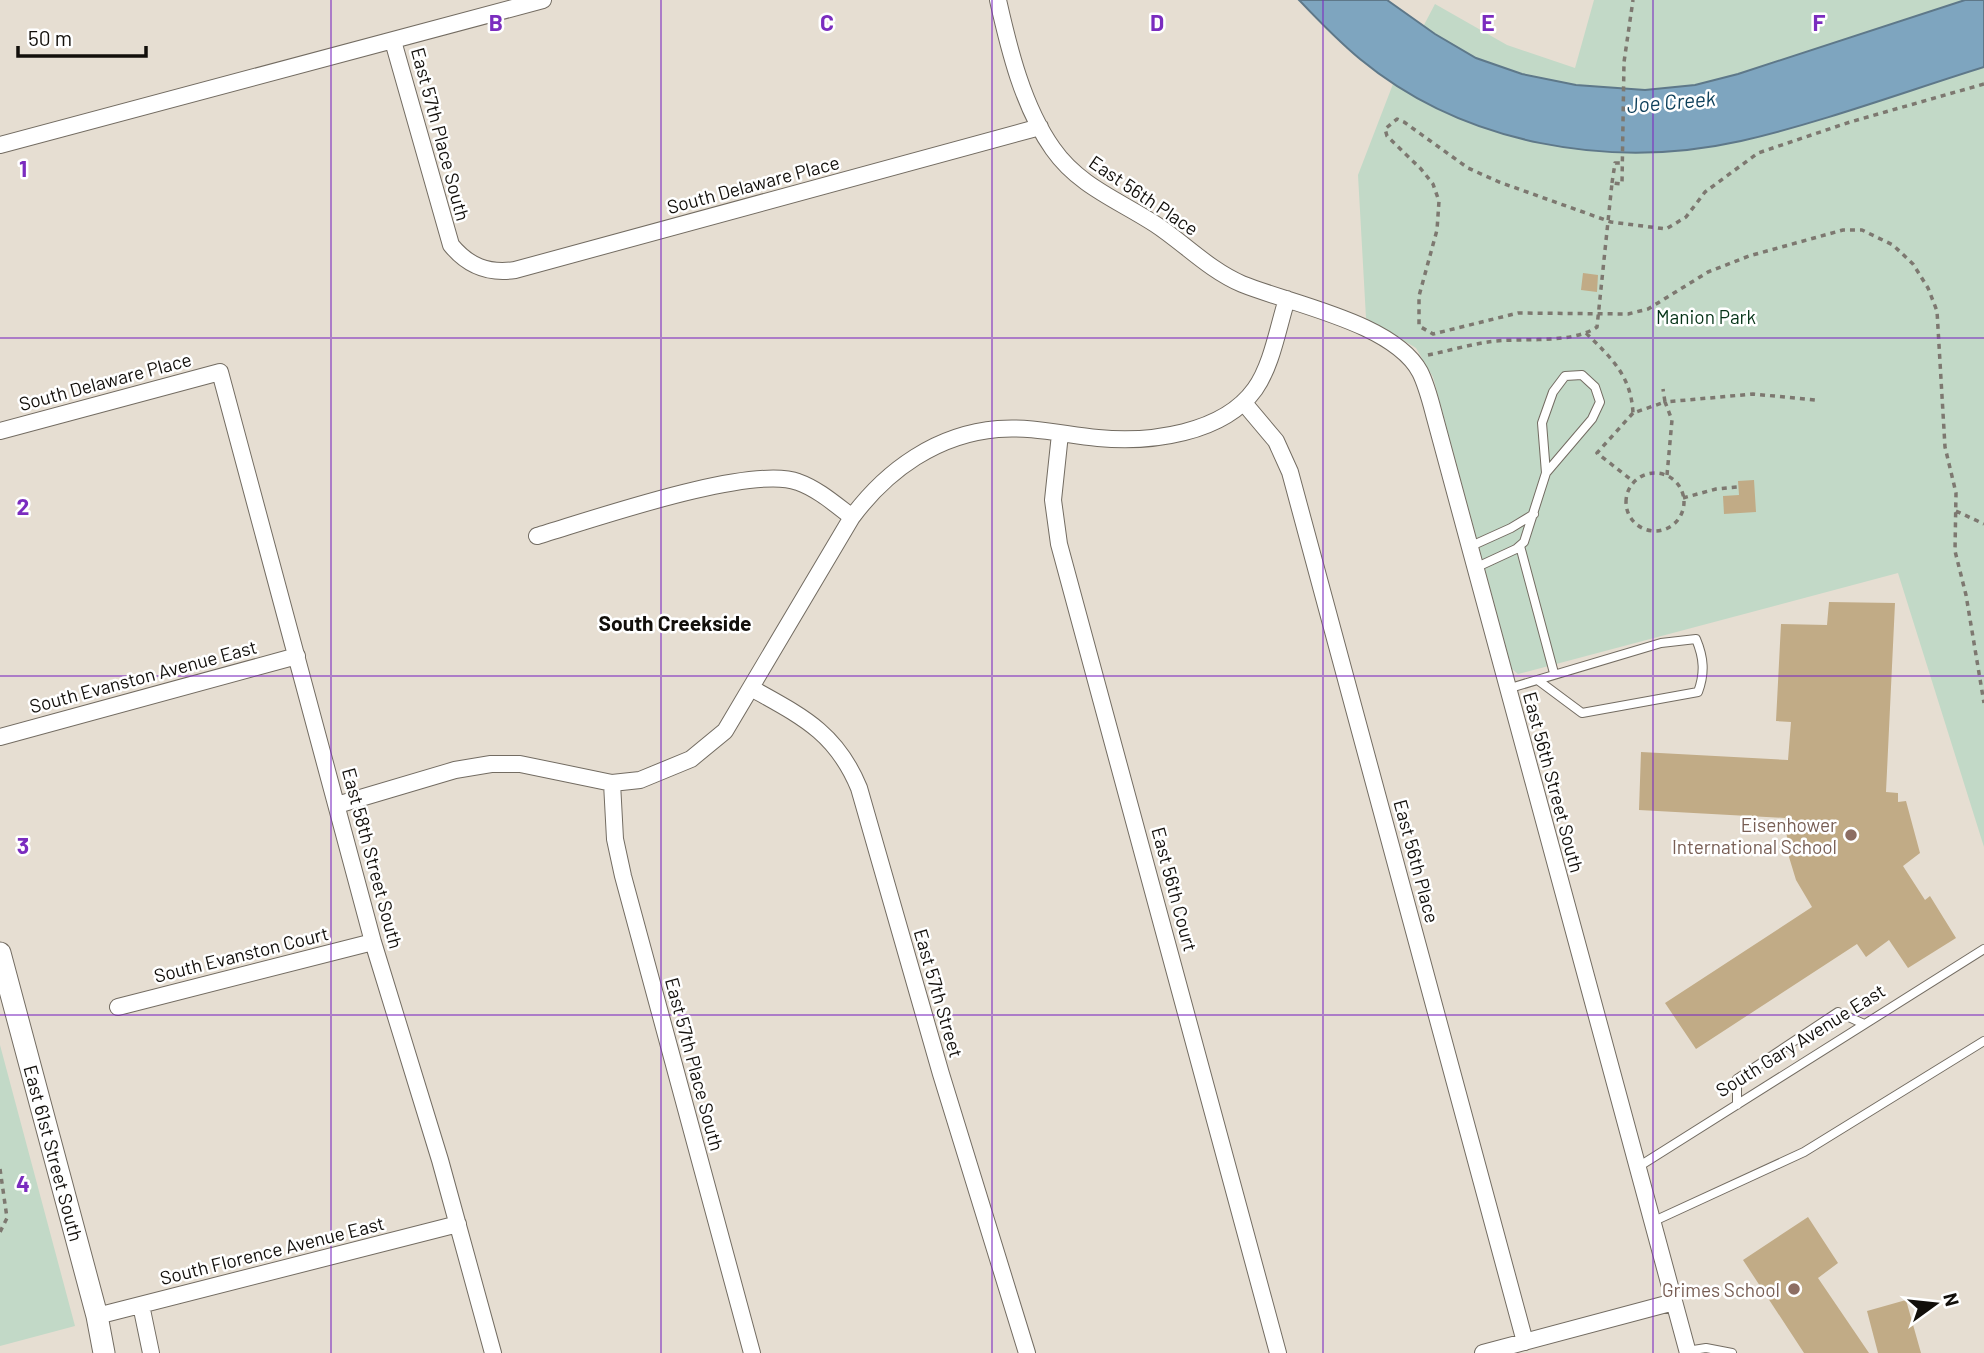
<svg xmlns="http://www.w3.org/2000/svg" width="1984" height="1353" font-family="Barlow,sans-serif">
<style>
.green{fill:#c2d9c7}
.water{fill:#7ea5bf;stroke:#5e7889;stroke-width:2}
.building{fill:#c1ab86}
.lines{fill:none;stroke-linecap:round;stroke-linejoin:round}
.lane-casing{stroke:#736c62;stroke-width:10}
.street-casing{stroke:#736c62;stroke-width:18}
.secondary-casing{stroke:#736c62;stroke-width:23}
.path{stroke:#7d7870;stroke-width:3.5;stroke-dasharray:5 5;stroke-linecap:butt}
.lane{stroke:#fff;stroke-width:8}
.street{stroke:#fff;stroke-width:16}
.secondary{stroke:#fff;stroke-width:21}
.grid{fill:none;stroke:#7b2cbf;stroke-width:2;stroke-opacity:0.55}
.education-dot{fill:#8d6e63;stroke:#fff;stroke-width:2.5}
.labels{text-anchor:middle;dominant-baseline:central;stroke-width:5;stroke-linejoin:round;paint-order:stroke}
.street-label{font-size:19px;fill:#120f0b;stroke:#fff}
.park-label{font-size:19px;fill:#053317;stroke:#fff}
.education-label{font-size:19px;fill:#785e54;stroke:#fff;text-anchor:end}
.water-label{font-size:21px;font-style:italic;fill:#0d3f5a;stroke:#fff}
.neighbourhood-label{font-size:21px;font-weight:bold;fill:#120f0b;stroke:#fff}
.grid-label{font-size:23px;text-anchor:middle;font-weight:bold;fill:#7b2cbf;stroke:#fff;stroke-width:5;stroke-linejoin:round;paint-order:stroke}
</style>
<rect width="100%" height="100%" fill="#e6ded2"/>
<path class="green" d="M 1594,0 L 1984,0 L 1984,847 L 1898,573 L 1526,672 L 1518,674 L 1512,669 L 1433,377 L 1416,348 L 1366,318 L 1358,175 L 1393,84 L 1435,4 L 1507,45 L 1575,68 Z
M 0,1045 L 75,1326 L 0,1346 Z"/>
<path class="water" d="M 1299,0 L 1387,0 L 1435,34 L 1476,58 L 1522,74 L 1576,85 L 1645,90 L 1695,85 L 1738,74 L 1965,0 L 1984,0 L 1984,67 C 1904,92 1823,122 1741,141 C 1611,170 1464,145 1360,59 C 1338,41 1319,21 1299,0 Z"/>
<path class="building" d="M 1583,273 L 1598,275 L 1597,292 L 1581,290 Z
M 1754,480 L 1756,512 L 1724,514 L 1723,496 L 1739,495 L 1738,481 Z
M 1829,602 L 1895,603 L 1886,792 L 1898,793 L 1898,802 L 1906,801 L 1920,853 L 1903,866 L 1925,900 L 1930,896 L 1956,938 L 1908,968 L 1889,940 L 1866,957 L 1857,944 L 1696,1049 L 1665,1003 L 1812,907 L 1796,880 L 1789,857 L 1785,818 L 1639,810 L 1641,752 L 1788,760 L 1791,722 L 1776,721 L 1781,624 L 1827,625 Z
M 1808,1217 L 1838,1263 L 1818,1278 L 1869,1353 L 1804,1353 L 1743,1260 Z
M 1906,1300 L 1921,1353 L 1878,1353 L 1867,1311 Z"/>
<g class="lines">
<g class="lane-casing">
<path id="lane" d="M 1520,546 L 1554,673
M 1469,547 L 1511,528 L 1534,514
M 1475,568 L 1516,549 L 1524,542 L 1546,473 L 1542,423 L 1553,392 L 1565,376 L 1582,375 L 1595,387 L 1600,402 L 1592,419 L 1546,473
M 1507,689 L 1661,643 L 1696,639 C 1704,658 1705,673 1698,692 L 1582,713 L 1539,681
M 1737,1105 L 1737,1079 L 1838,1012 L 1864,1024
M 1638,1167 L 1984,949
M 1652,1222 L 1804,1152 L 1984,1041
M 1687,1351 L 1706,1348 L 1732,1353"/>
</g>
<g class="street-casing">
<path id="street" d="M 998,0 C 1009,49 1023,107 1053,149 C 1079,186 1118,200 1155,224 C 1184,243 1209,270 1242,284 C 1291,304 1394,323 1420,372 C 1427,386 1431,403 1435,418 L 1688,1353
M 393,41 L 451,245 C 468,266 488,274 515,270 L 1040,127
M 0,145 L 543,0
M 1244,403 L 1276,441 L 1290,472 L 1525,1342
M 0,431 L 220,372 L 373,942 L 440,1160 L 493,1353
M 1060,434 L 1053,500 L 1059,544 L 1278,1353
M 537,536 C 591,520 751,464 798,482 C 818,489 836,505 852,517
M 751,688 C 801,716 836,732 859,788 L 941,1074 L 1027,1353
M 0,737 L 297,656
M 612,783 L 615,839 L 623,876 L 752,1353
M 337,805 L 455,770 L 491,764 L 520,764 L 612,783 L 640,780 L 691,759 L 725,731 L 852,517 C 887,470 937,434 998,429 C 1031,426 1066,435 1098,438 C 1149,443 1223,434 1255,389 C 1272,365 1278,327 1287,299
M 118,1007 L 373,942
M 141,1305 L 151,1353
M 97,1316 L 458,1224
M 1483,1353 L 1674,1302"/>
</g>
<g class="secondary-casing">
<path id="secondary" d="M 0,953 L 97,1316 L 104,1353"/>
</g>
<path class="path" d="M 1984,84 L 1850,122 L 1758,153 L 1705,192 L 1686,217 L 1666,229 L 1611,222 L 1499,182 L 1468,168 L 1404,122 L 1397,119 L 1385,129 L 1387,136 L 1421,169 L 1433,184 L 1439,201 L 1437,230 L 1419,296 L 1419,326 L 1433,334 L 1518,313 L 1628,314 L 1648,309 L 1708,272 L 1749,256 L 1843,230 L 1862,230 L 1893,245 L 1913,264 L 1928,288 L 1937,311 L 1945,447 L 1956,493 L 1955,551 L 1966,595 L 1984,703
M 1612,183 L 1615,163 L 1622,163
M 1586,333 C 1611,358 1631,375 1633,413 L 1665,402 L 1663,389
M 1428,355 C 1448,351 1468,345 1488,342 C 1519,337 1571,345 1597,327 L 1612,183 L 1622,184 L 1624,62 L 1633,0
M 1633,413 L 1597,453 L 1634,482
M1626 502a29 29 0 1 1 58 0a29 29 0 1 1-58 0Z
M 1667,475 L 1672,420 L 1665,402 L 1753,394 L 1816,400
M 1683,498 L 1716,489 L 1738,487
M 1956,511 L 1984,524
M 0,1169 L 7,1218 L 0,1232"/>
<use href="#lane" class="lane"/>
<use href="#street" class="street"/>
<use href="#secondary" class="secondary"/>
</g>
<path class="grid" d="M 331,0 L 331,1353M 661,0 L 661,1353M 992,0 L 992,1353M 1323,0 L 1323,1353M 1653,0 L 1653,1353M 0,338 L 1984,338M 0,676 L 1984,676M 0,1015 L 1984,1015"/>
<g class="education-dot">
<circle cx="1851" cy="835" r="7"/>
<circle cx="1794" cy="1289" r="7"/>
</g>
<g class="labels">
<g class="street-label">
<text transform="translate(441 134) rotate(75)">East 57th Place South</text>
<text transform="translate(753 184) rotate(-15)">South Delaware Place</text>
<text transform="translate(1144 195) rotate(34)">East 56th Place</text>
<text transform="translate(105 381) rotate(-15)">South Delaware Place</text>
<text transform="translate(143 676) rotate(-15)">South Evanston Avenue East</text>
<text transform="translate(1554 782) rotate(75)">East 56th Street South</text>
<text transform="translate(373 858) rotate(75)">East 58th Street South</text>
<text transform="translate(1417 861) rotate(75)">East 56th Place</text>
<text transform="translate(1175 889) rotate(75)">East 56th Court</text>
<text transform="translate(241 954) rotate(-14)">South Evanston Court</text>
<text transform="translate(939 993) rotate(74)">East 57th Street</text>
<text transform="translate(1800 1040) rotate(-32)">South Gary Avenue East</text>
<text transform="translate(695 1064) rotate(75)">East 57th Place South</text>
<text transform="translate(54 1153) rotate(75)">East 61st Street South</text>
<text transform="translate(272 1250) rotate(-14)">South Florence Avenue East</text>
</g>
<g class="park-label">
<text x="1706" y="316">Manion Park</text>
</g>
<g class="education-label">
<text x="1837" y="824">Eisenhower<tspan x="1837" dy="22">International School</tspan></text>
<text x="1780" y="1289">Grimes School</text>
</g>
<g class="water-label">
<text transform="translate(1671 101) rotate(-5)">Joe Creek</text>
</g>
<g class="neighbourhood-label">
<text x="675" y="622">South Creekside</text>
</g>
</g>
<g class="grid-label">
<text x="496" y="31">B</text>
<text x="827" y="31">C</text>
<text x="1157" y="31">D</text>
<text x="1488" y="31">E</text>
<text x="1819" y="31">F</text>
<text x="23" y="177">1</text>
<text x="23" y="515">2</text>
<text x="23" y="854">3</text>
<text x="23" y="1192">4</text>
</g>
<g transform="translate(1935 1304) rotate(75)" stroke="#ffffff" stroke-width="5" paint-order="stroke">
<path d="M0-5L12 26L0 18L-12 26Z" fill="#120f0b"/>
<text y="-10" font-size="19" font-weight="bold" text-anchor="middle" fill="#120f0b">N</text>
</g>
<path d="M18 46v10h128v-10" fill="none" stroke="#120f0b" stroke-width="3.5"/>
<text x="28" y="46" font-size="21" fill="#120f0b" stroke="#ffffff" stroke-width="5" paint-order="stroke">50 m</text>
</svg>
